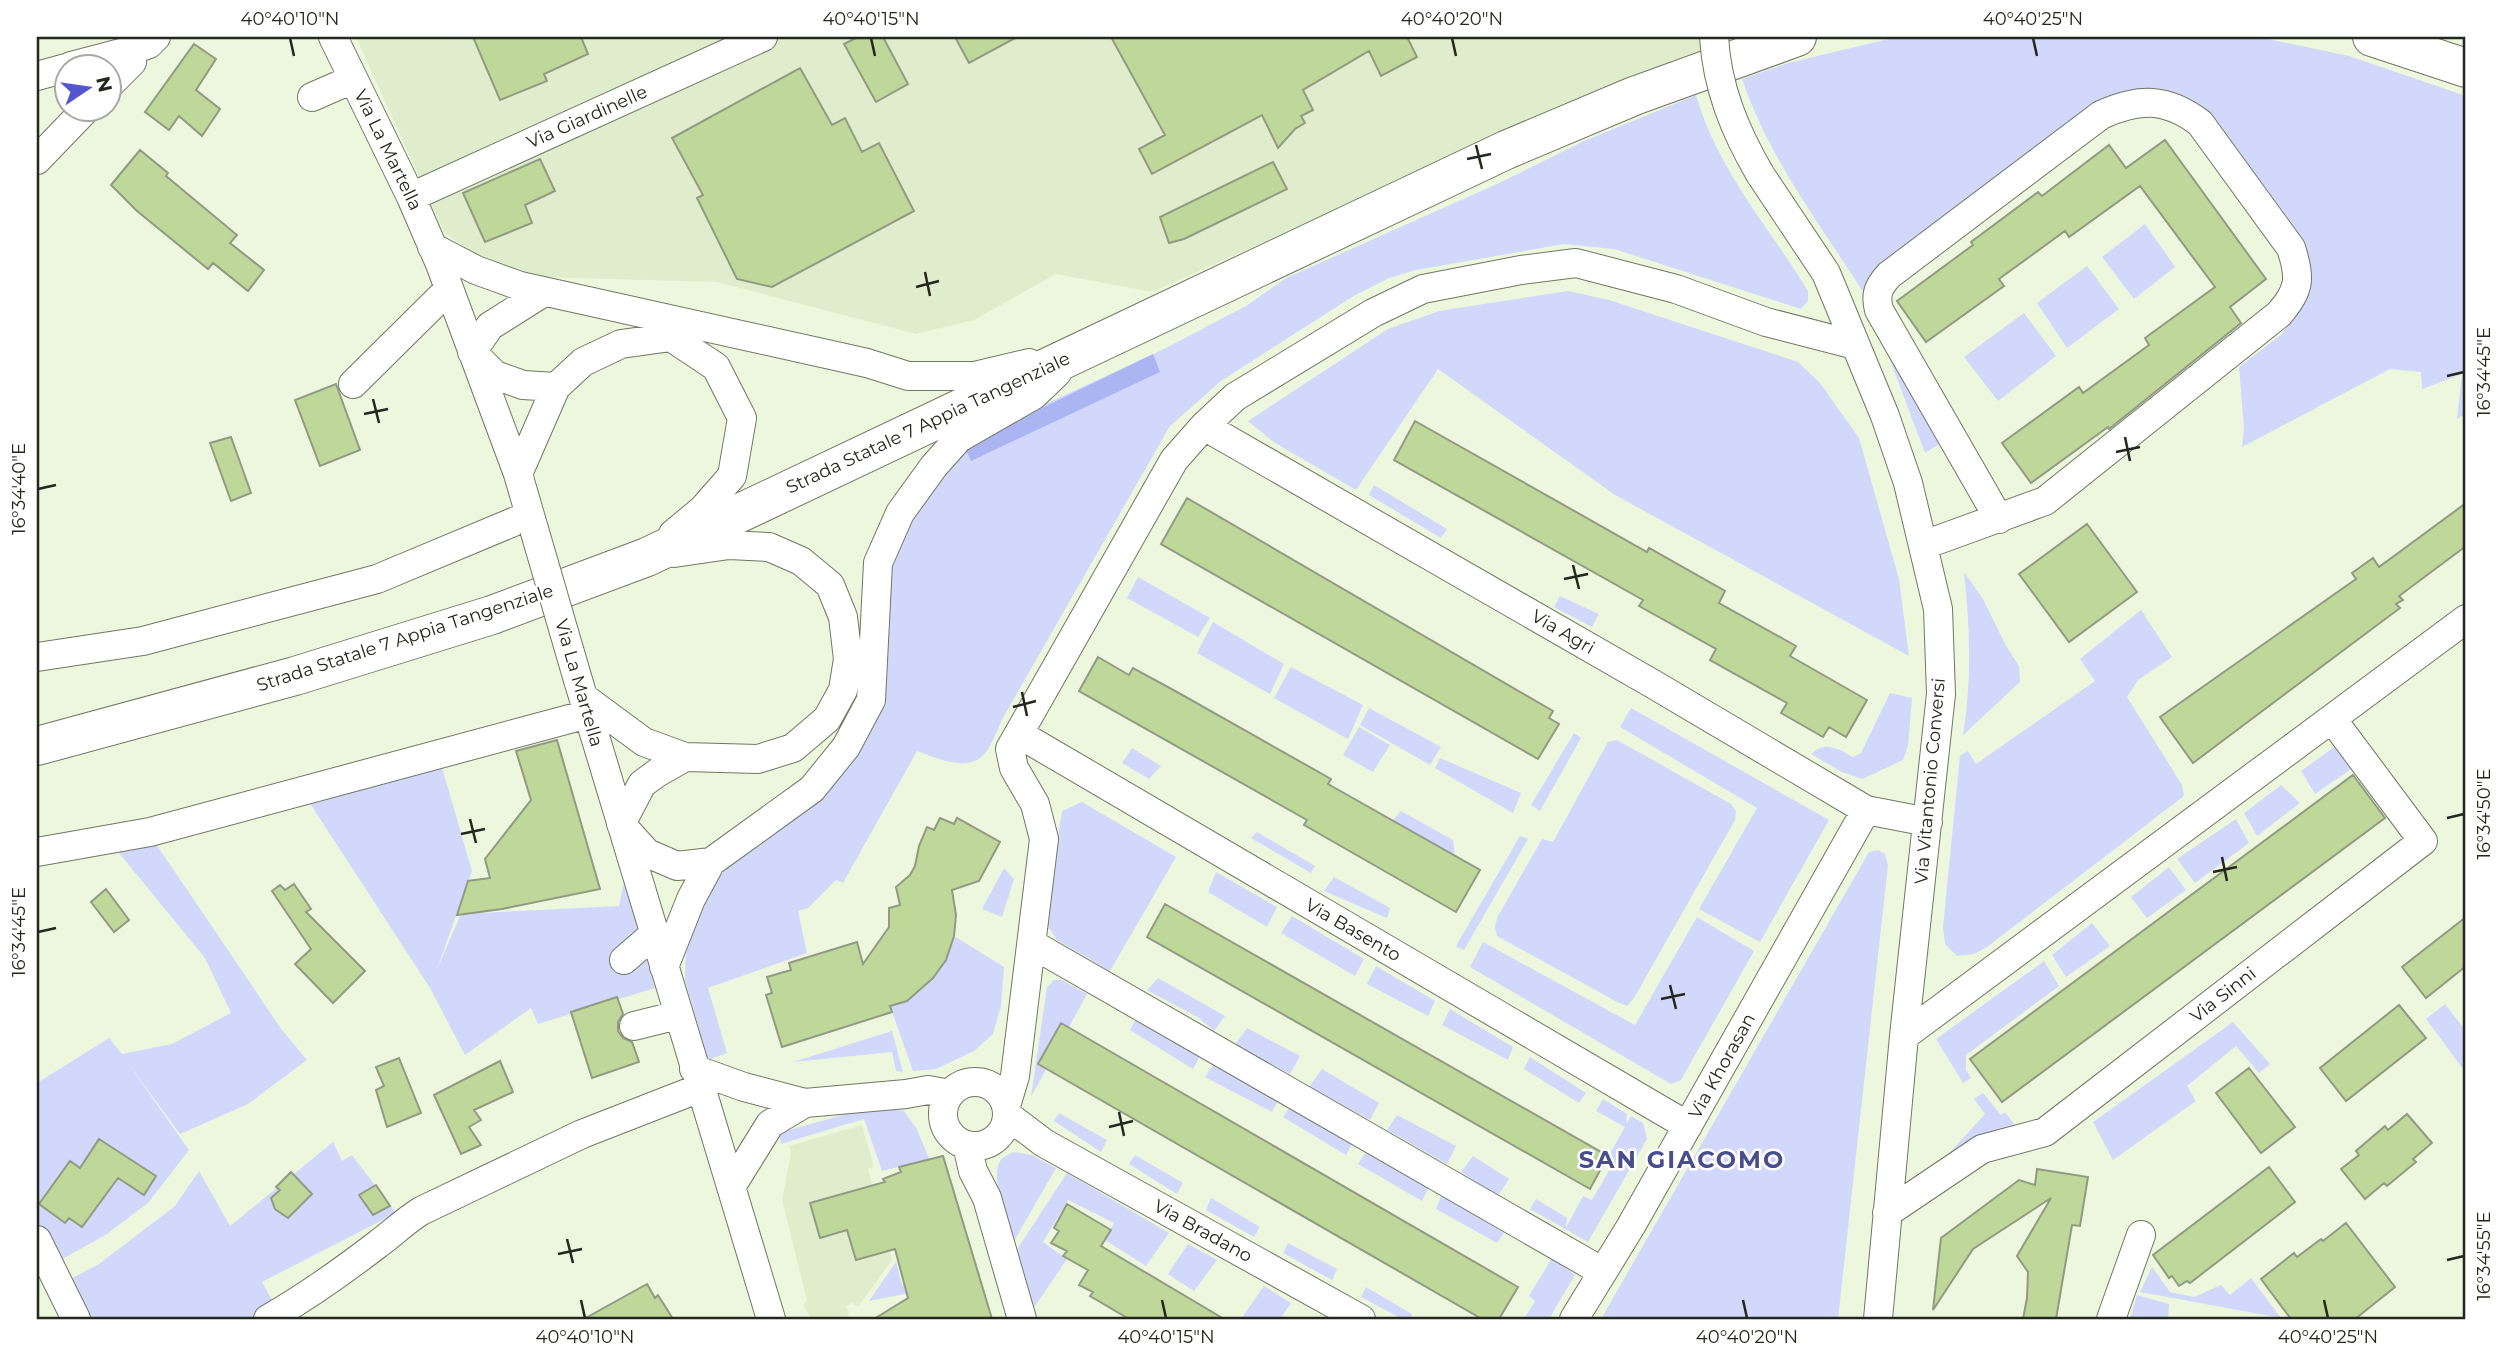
<svg xmlns="http://www.w3.org/2000/svg" width="2503" height="1356" font-family="Montserrat,sans-serif">
<style>
.built{fill:#e0edcd}
.green{fill:#d1d8fc}
.forest{fill:#abb5f2}
.building{fill:#bfd899;stroke:#919b84;stroke-width:2}
.lines{fill:none;stroke-linecap:round;stroke-linejoin:round}
.minor-casing{stroke:#6f7862;stroke-width:30}
.highway-casing{stroke:#6f7862;stroke-width:40}
.minor{stroke:#fff;stroke-width:28}
.highway{stroke:#fff;stroke-width:38}
.minor-bridge-casing{stroke:#6f7862;stroke-width:30;stroke-linecap:butt}
.minor-bridge{stroke:#fff;stroke-width:28}
.ticks{fill:none;stroke:#23271e;stroke-width:2.5}
.labels{text-anchor:middle;dominant-baseline:central;stroke-width:5;stroke-linejoin:round;paint-order:stroke}
.street-label{font-size:18px;fill:#23271e;stroke:#fff}
.district-label{font-size:24px;font-weight:bold;letter-spacing:2px;fill:#484e8c;stroke:#fff}
.neatline{fill:none;stroke:#23271e;stroke-width:2.5}
.ticks-label{font-size:18px;text-anchor:middle;fill:#23271e}
</style>
<rect width="100%" height="100%" fill="#edf7de"/>
<path class="built" d="M 356,37 L 1781,37 L 1628,80 L 1152,292 L 1056,274 L 974,320 L 916,334 L 717,282 L 541,277 L 480,259 L 444,232 Z
M 862,1125 L 874,1167 L 868,1169 L 892,1260 L 858,1307 L 852,1303 L 846,1306 L 849,1313 L 846,1319 L 811,1319 L 803,1305 L 807,1301 L 782,1199 L 791,1154 L 789,1146 Z"/>
<path class="green" d="M 1897,37 L 2258,37 L 2349,56 L 2466,96 L 2466,414 L 2457,419 L 2462,374 L 2422,389 L 2421,372 L 2390,369 L 2242,447 L 2244,428 L 2239,367 L 2282,334 L 2303,300 L 2211,122 L 2142,97 L 1867,298 C 1822,227 1769,159 1742,79 L 1788,63 Z
M 1696,95 C 1718,171 1768,225 1808,291 L 1808,301 L 1801,309 L 1614,249 L 1564,244 L 1416,270 L 1389,278 L 1352,297 L 1221,381 L 1170,426 L 1004,716 C 998,727 994,741 986,752 C 971,774 936,758 917,751 L 843,883 L 836,880 L 808,908 L 798,911 L 807,953 L 708,988 L 727,1053 L 708,1060 L 685,980 L 686,933 L 703,896 L 736,858 L 822,795 L 852,764 L 869,728 L 891,560 L 904,527 L 964,446 L 1006,422 L 1160,351 L 1246,306 L 1286,278 L 1497,184 L 1584,141 Z
M 2145,224 L 2175,267 L 2134,299 L 2102,257 Z
M 2087,266 L 2119,309 L 2067,348 L 2037,303 Z
M 1568,291 L 1609,300 L 1798,362 L 1820,383 L 1859,438 L 1899,579 L 1909,656 L 1615,495 L 1438,369 L 1356,490 L 1275,443 L 1248,421 L 1388,329 L 1439,311 Z
M 2024,313 L 2056,356 L 1998,401 L 1964,357 Z
M 1878,328 L 1942,419 L 1938,445 L 1925,453 Z
M 1374,485 L 1447,529 L 1441,538 L 1369,495 Z
M 1964,572 L 1983,599 L 2006,646 L 2019,666 L 2020,682 L 1963,735 C 1972,680 1970,627 1964,572 Z
M 1138,577 L 1210,618 L 1198,637 L 1127,598 Z
M 1560,596 L 1599,614 L 1592,627 L 1554,607 Z
M 2141,610 L 2172,657 L 2138,680 L 2127,697 L 2182,785 L 2184,796 L 1987,947 L 1974,954 L 1957,956 L 1945,944 L 1943,927 L 1960,756 L 1968,751 L 1976,764 L 2095,681 L 2080,659 Z
M 1213,622 L 1284,664 L 1270,694 L 1197,653 Z
M 1291,667 L 1363,705 L 1348,739 L 1274,698 Z
M 1890,693 L 1912,698 L 1908,746 L 1903,760 L 1862,779 L 1842,772 L 1811,754 C 1825,740 1839,749 1853,757 L 1861,753 Z
M 1369,708 L 1441,747 L 1430,765 L 1360,725 Z
M 1631,708 L 1829,820 L 1760,942 L 1699,909 L 1757,808 L 1620,727 Z
M 1359,727 L 1390,745 L 1373,772 L 1343,755 Z
M 1574,733 L 1581,738 L 1540,811 L 1531,805 Z
M 1617,740 L 1731,804 L 1736,811 L 1735,820 L 1634,998 L 1627,1006 L 1619,1003 L 1497,936 L 1495,927 L 1497,918 L 1542,839 L 1553,842 L 1608,742 Z
M 2337,745 L 2354,767 L 2315,794 L 2301,771 Z
M 1132,748 L 1161,766 L 1149,779 L 1122,763 Z
M 1440,758 L 1521,793 L 1513,813 L 1435,768 Z
M 441,764 L 472,871 L 437,969 L 461,914 L 619,906 L 624,882 L 655,988 L 538,1024 L 531,1008 L 465,1055 L 430,988 L 302,791 Z
M 2281,785 L 2300,803 L 2257,836 L 2244,813 Z
M 1082,802 L 1176,857 L 1110,971 L 1057,940 L 1045,922 L 1062,811 Z
M 1401,811 L 1453,840 L 1455,857 L 1392,821 Z
M 2236,819 L 2249,843 L 2195,883 L 2177,859 Z
M 1257,832 L 1315,866 L 1311,873 L 1251,838 Z
M 1520,836 L 1528,839 L 1464,950 L 1456,946 Z
M 156,844 L 282,1030 L 307,1060 L 248,1104 L 180,1134 L 125,1059 L 189,1150 L 148,1203 L 107,1234 L 50,1266 L 37,1241 L 37,1083 L 109,1038 L 122,1054 L 172,1044 L 231,1013 L 205,958 L 115,848 Z
M 1878,850 L 1885,854 L 1888,865 L 1838,1319 L 1601,1319 L 1865,859 L 1869,852 Z
M 2169,867 L 2186,890 L 2147,918 L 2131,897 Z
M 1004,868 L 1014,879 L 1002,917 L 982,909 Z
M 1216,872 L 1277,907 L 1267,927 L 1208,892 Z
M 1334,877 L 1390,908 L 1387,918 L 1324,891 Z
M 1292,916 L 1364,959 L 1355,976 L 1281,933 Z
M 1697,917 L 1754,951 L 1681,1080 L 1671,1084 L 1470,967 L 1483,942 L 1635,1025 Z
M 2092,923 L 2110,946 L 2066,977 L 2052,955 Z
M 954,936 L 1004,967 L 1001,1006 L 993,1034 L 974,1051 L 936,1069 L 913,1071 L 890,1006 C 926,996 943,970 954,936 Z
M 2044,961 L 2059,986 L 1966,1055 L 1966,1070 L 1971,1078 L 1963,1083 L 1936,1039 Z
M 1376,966 L 1435,1001 L 1428,1016 L 1367,984 Z
M 1158,978 L 1225,1016 L 1214,1031 L 1199,1018 L 1147,990 Z
M 1054,980 L 1062,980 L 1087,994 L 1031,1097 L 1047,987 Z
M 2445,1004 L 2466,1031 L 2466,1073 L 2426,1019 Z
M 1450,1009 L 1513,1047 L 1508,1060 L 1442,1025 Z
M 1136,1019 L 1200,1056 L 1193,1069 L 1130,1030 Z
M 2233,1022 L 2270,1064 L 2259,1073 L 2236,1046 L 2187,1086 L 2196,1101 L 2113,1160 L 2093,1122 Z
M 1247,1028 L 1300,1056 L 1290,1074 L 1235,1045 Z
M 892,1031 L 903,1072 L 896,1071 L 892,1052 L 793,1062 Z
M 1530,1057 L 1586,1093 L 1579,1103 L 1524,1069 Z
M 1214,1064 L 1279,1099 L 1272,1112 L 1205,1077 Z
M 1322,1069 L 1379,1103 L 1370,1120 L 1309,1087 Z
M 1983,1093 L 2001,1115 L 2005,1112 L 2021,1133 L 1943,1160 L 1985,1114 L 1974,1099 Z
M 1603,1099 L 1627,1114 L 1626,1124 L 1631,1116 L 1643,1123 L 1647,1139 L 1588,1242 L 1530,1209 L 1536,1199 L 1567,1218 L 1566,1228 L 1583,1196 L 1592,1200 L 1610,1169 L 1604,1164 L 1625,1127 L 1596,1111 Z
M 1290,1107 L 1352,1144 L 1346,1155 L 1283,1117 Z
M 889,1108 L 904,1111 L 917,1129 L 929,1159 L 882,1171 L 864,1119 L 781,1144 L 779,1133 L 864,1109 Z
M 1059,1113 L 1107,1140 L 1101,1152 L 1054,1121 Z
M 1397,1115 L 1456,1146 L 1447,1164 L 1387,1130 Z
M 333,1142 L 342,1161 L 352,1155 L 396,1213 L 262,1282 L 279,1313 L 268,1319 L 76,1319 L 59,1285 L 99,1264 L 175,1206 L 199,1171 L 230,1226 Z
M 1367,1150 L 1429,1187 L 1422,1201 L 1358,1164 Z
M 1014,1152 L 1032,1155 L 1056,1168 L 1013,1243 C 1008,1224 993,1186 998,1166 C 1000,1158 1007,1155 1014,1152 Z
M 1135,1155 L 1183,1183 L 1177,1194 L 1129,1164 Z
M 1473,1156 L 1509,1179 L 1498,1196 L 1461,1172 Z
M 1067,1173 L 1169,1233 L 1146,1266 L 1105,1240 L 1114,1223 L 1068,1200 L 1043,1242 L 1067,1259 L 1033,1309 L 1016,1251 Z
M 1442,1193 L 1504,1233 L 1497,1243 L 1436,1209 Z
M 1211,1198 L 1260,1227 L 1254,1237 L 1206,1210 Z
M 1288,1243 L 1337,1269 L 1332,1280 L 1283,1253 Z
M 1188,1244 L 1217,1260 L 1194,1291 L 1168,1274 Z
M 1552,1258 L 1575,1275 L 1549,1319 L 1524,1319 L 1535,1301 L 1529,1296 Z
M 896,1262 L 902,1286 L 911,1283 L 915,1292 L 869,1301 Z
M 2152,1267 L 2170,1292 L 2194,1297 L 2221,1285 L 2230,1295 L 2251,1278 L 2281,1318 L 2140,1292 Z
M 1264,1286 L 1291,1303 L 1280,1319 L 1241,1319 Z
M 1366,1287 L 1412,1314 L 1410,1319 L 1402,1319 L 1361,1297 Z
M 2137,1295 L 2169,1304 L 2168,1319 L 2130,1319 Z"/>
<path class="forest" d="M 1153,354 L 1160,372 L 971,461 L 964,446 Z"/>
<path class="building" d="M 473,37 L 581,37 L 588,54 L 544,74 L 547,81 L 500,100 Z
M 858,37 L 883,37 L 908,84 L 876,102 L 844,44 Z
M 955,37 L 1017,37 L 969,63 Z
M 1111,37 L 1407,37 L 1417,57 L 1381,76 L 1369,51 L 1303,90 L 1313,110 L 1301,116 L 1305,123 L 1295,129 L 1278,148 L 1262,115 L 1152,174 L 1139,149 L 1165,135 Z
M 194,44 L 216,59 L 196,90 L 220,109 L 202,136 L 179,116 L 169,130 L 145,112 Z
M 800,68 L 832,125 L 845,118 L 862,152 L 879,143 L 914,211 L 772,287 L 737,279 L 697,198 L 703,195 L 672,138 Z
M 2165,140 L 2266,279 L 2230,307 L 2241,323 L 2109,429 L 2108,427 L 2031,483 L 2002,443 L 2079,387 L 2083,393 L 2149,345 L 2145,338 L 2215,287 L 2140,186 L 2069,237 L 2065,231 L 1999,279 L 2004,286 L 1926,342 L 1897,301 L 1973,245 L 1971,242 L 2038,192 L 2042,196 L 2109,145 L 2126,168 Z
M 140,150 L 168,173 L 166,176 L 237,235 L 230,243 L 264,270 L 248,291 L 213,263 L 208,269 L 137,211 L 111,185 Z
M 540,159 L 555,191 L 525,205 L 532,223 L 485,242 L 463,193 Z
M 1273,162 L 1287,189 L 1184,239 L 1169,243 L 1160,217 Z
M 336,384 L 360,450 L 320,466 L 295,400 Z
M 1415,421 L 1647,552 L 1649,548 L 1725,591 L 1719,603 L 1796,646 L 1790,656 L 1867,700 L 1846,737 L 1829,727 L 1823,737 L 1781,713 L 1787,703 L 1710,660 L 1716,649 L 1639,606 L 1643,600 L 1394,460 Z
M 231,437 L 251,493 L 231,501 L 210,443 Z
M 1187,498 L 1553,711 L 1549,718 L 1559,724 L 1538,759 L 1161,544 Z
M 2466,503 L 2466,546 L 2399,596 L 2403,600 L 2396,604 L 2400,608 L 2193,763 L 2160,717 L 2356,579 L 2352,573 L 2373,558 L 2379,567 Z
M 2087,524 L 2137,592 L 2069,642 L 2019,574 Z
M 1098,657 L 1129,675 L 1133,668 L 1177,692 L 1331,779 L 1328,784 L 1480,870 L 1456,912 L 1304,825 L 1307,820 L 1079,691 Z
M 557,740 L 600,889 L 502,909 L 457,915 L 468,881 L 490,878 L 485,859 L 531,800 L 516,751 Z
M 2353,775 L 2385,818 L 2002,1102 L 1970,1059 Z
M 940,818 L 954,824 L 957,818 L 1000,842 L 979,881 L 952,890 L 956,915 L 954,936 L 946,960 L 933,978 L 907,1001 L 890,1006 L 892,1012 L 782,1047 L 766,995 L 772,993 L 767,977 L 791,970 L 789,963 L 857,942 L 863,964 L 889,927 L 889,908 L 900,905 L 896,887 L 910,875 L 915,866 L 919,846 L 927,827 L 934,830 Z
M 294,884 L 311,909 L 306,912 L 365,971 L 333,1003 L 295,964 L 311,949 L 272,891 L 280,885 L 285,890 Z
M 106,889 L 129,920 L 114,932 L 91,902 Z
M 1165,904 L 1608,1156 L 1590,1189 L 1147,937 Z
M 2466,917 L 2466,966 L 2426,998 L 2402,967 Z
M 617,997 L 623,1014 L 618,1022 L 618,1031 L 623,1038 L 632,1042 L 639,1062 L 592,1078 L 571,1012 Z
M 2399,1005 L 2426,1038 L 2346,1101 L 2320,1068 Z
M 1061,1023 L 1518,1287 L 1499,1319 L 1482,1319 L 1038,1064 Z
M 399,1058 L 421,1113 L 387,1127 L 376,1090 L 384,1086 L 376,1067 Z
M 500,1061 L 513,1092 L 474,1110 L 481,1120 L 469,1127 L 481,1145 L 461,1154 L 434,1095 Z
M 2249,1068 L 2295,1127 L 2261,1153 L 2216,1093 Z
M 2407,1114 L 2432,1143 L 2413,1159 L 2416,1162 L 2387,1186 L 2384,1183 L 2365,1199 L 2341,1169 L 2359,1155 L 2356,1151 L 2385,1126 L 2388,1130 Z
M 99,1139 L 156,1176 L 144,1195 L 118,1178 L 82,1227 L 69,1218 L 65,1223 L 39,1204 L 70,1161 L 80,1168 Z
M 943,1156 L 992,1319 L 874,1319 L 908,1298 L 895,1249 L 856,1260 L 847,1230 L 820,1238 L 810,1203 L 885,1182 L 883,1179 L 901,1172 L 899,1167 Z
M 2269,1167 L 2295,1202 L 2190,1283 L 2187,1281 L 2179,1286 L 2172,1276 L 2169,1278 L 2153,1255 Z
M 2037,1169 L 2088,1177 L 2080,1226 L 2072,1225 L 2056,1319 L 2023,1319 L 2027,1298 L 2028,1272 L 2017,1256 L 2051,1198 L 1973,1249 L 1933,1310 L 1941,1238 L 2019,1180 L 2035,1185 Z
M 291,1172 L 312,1194 L 288,1218 L 275,1209 L 271,1198 L 280,1190 L 276,1187 Z
M 376,1185 L 390,1206 L 373,1215 L 359,1195 Z
M 1067,1204 L 1111,1230 L 1101,1246 L 1224,1319 L 1129,1319 L 1090,1296 L 1093,1292 L 1079,1285 L 1088,1270 L 1063,1256 L 1067,1251 L 1051,1243 L 1059,1231 L 1054,1228 Z
M 2346,1223 L 2395,1287 L 2355,1319 L 2291,1319 L 2261,1279 L 2294,1253 L 2297,1257 L 2321,1239 L 2323,1241 Z
M 647,1284 L 655,1298 L 658,1295 L 673,1319 L 584,1319 Z"/>
<g class="lines">
<g class="minor-casing">
<path id="minor" d="M 333,37 L 411,197 L 440,264 L 518,474 L 534,529
M 71,66 L 132,50
M 37,76 L 66,68
M 108,86 L 132,62 L 132,50 L 149,44 L 156,37
M 312,97 L 353,79
M 37,160 L 87,108
M 1760,174 L 1826,273 L 1885,416 L 1908,483 L 1938,609 L 1941,694 L 1904,1036 L 1878,1319
M 411,197 L 763,37
M 432,247 L 476,270 L 520,286 L 867,363 L 908,376 L 974,376 L 1029,363
M 544,292 L 490,326 L 472,352 L 495,375 L 523,385 L 556,387
M 353,384 L 449,289
M 1204,426 L 1653,684 L 1866,810 L 1928,822
M 518,474 L 556,387 L 583,362 L 621,344 L 671,337 L 716,367 L 742,418 L 732,476 L 703,509 L 673,534
M 1924,545 L 2045,501 L 2279,314 C 2300,290 2301,278 2291,248 L 2200,123 C 2166,97 2138,98 2101,115 L 1889,275 C 1878,287 1875,295 1879,310 L 1999,519
M 674,553 L 729,545 L 769,547 L 801,561 L 830,585 L 843,617 L 848,659 L 843,690 L 827,719 L 793,748 L 758,759 L 685,757 L 657,773 L 642,784 L 621,824 L 647,853 L 677,866 L 711,862
M 37,657 L 143,641 L 377,579 L 530,515
M 578,680 L 771,1319
M 583,697 L 644,742 L 685,757
M 1019,734 L 1688,1126
M 37,852 L 150,832 L 588,714
M 1032,944 L 1603,1272
M 624,960 L 654,934
M 664,967 L 691,899 L 711,862 L 812,789 L 846,747 L 871,700 L 878,563 L 900,513 L 934,466 L 959,438 L 1034,395 L 1057,373
M 634,1026 L 678,1015
M 1904,1036 L 2466,619
M 694,1069 L 744,1087 L 805,1103 L 906,1094 L 928,1090 L 950,1094
M943 1114a32 32 0 1 1 64 0a32 32 0 1 1-64 0Z
M 1006,1106 L 1015,1076 L 1044,839 L 1035,804 L 1014,768 L 1010,749 L 1174,460 L 1204,426 L 1235,397 L 1373,313 L 1423,289 L 1521,270 L 1576,263 L 1676,289 L 1766,322 L 1855,345
M 1007,1115 L 1044,1143 L 1361,1319
M 967,1145 L 973,1171 L 987,1198 L 1022,1319
M 731,1187 L 770,1124 L 805,1103
M 1887,1213 L 1982,1149 L 2045,1132 L 2423,841 L 2332,719
M 37,1240 L 76,1319
M 268,1319 C 306,1297 343,1271 378,1244 C 393,1233 405,1221 421,1211 L 582,1134 L 700,1088
M 1574,1319 L 1631,1226 L 1866,810
M 2111,1319 L 2141,1235"/>
</g>
<g class="highway-casing">
<path id="highway" d="M 2372,37 L 2466,68
M 37,746 L 295,676 L 492,615 L 647,557 L 1506,150 L 1634,96 L 1797,37"/>
</g>
<use href="#minor" class="minor"/>
<use href="#highway" class="highway"/>
<g class="minor-bridge-casing">
<path id="minor-bridge" d="M 1714,37 C 1717,88 1735,131 1760,174
M 534,529 L 578,680"/>
</g>
<use href="#minor-bridge" class="minor-bridge"/>
</g>
<path class="ticks" d="M 290,38 L 294,56M 871,38 L 875,56M 1452,38 L 1456,56M 2033,38 L 2037,56M 1476,145 L 1482,169M 1467,159 L 1491,154M 925,272 L 930,296M 916,287 L 939,281M 2447,376 L 2464,372M 373,399 L 379,423M 364,414 L 388,409M 2125,437 L 2130,461M 2116,452 L 2140,447M 38,489 L 56,485M 1573,565 L 1579,589M 1564,579 L 1588,574M 1022,692 L 1027,716M 1013,707 L 1036,701M 2447,818 L 2464,814M 470,819 L 476,843M 461,834 L 485,829M 2222,857 L 2227,881M 2213,872 L 2237,867M 38,932 L 56,928M 1670,985 L 1676,1009M 1661,999 L 1685,994M 1119,1112 L 1124,1136M 1109,1127 L 1133,1121M 567,1239 L 573,1263M 558,1254 L 582,1249M 2447,1260 L 2464,1256M 581,1300 L 585,1318M 1162,1300 L 1166,1318M 1743,1300 L 1747,1318M 2324,1300 L 2328,1318"/>
<g class="labels">
<g class="street-label">
<text transform="translate(587 117) rotate(-24)">Via Giardinelle</text>
<text transform="translate(388 150) rotate(64)">Via La Martella</text>
<text transform="translate(928 423) rotate(-25)">Strada Statale 7 Appia Tangenziale</text>
<text transform="translate(1563 632) rotate(30)">Via Agri</text>
<text transform="translate(405 638) rotate(-18)">Strada Statale 7 Appia Tangenziale</text>
<text transform="translate(579 683) rotate(74)">Via La Martella</text>
<text transform="translate(1930 781) rotate(-85)">Via Vitantonio Conversi</text>
<text transform="translate(1353 930) rotate(30)">Via Basento</text>
<text transform="translate(2223 995) rotate(-38)">Via Sinni</text>
<text transform="translate(1722 1066) rotate(-61)">Via Khorasan</text>
<text transform="translate(1203 1231) rotate(29)">Via Bradano</text>
</g>
<g class="district-label">
<text x="1682" y="1159">SAN GIACOMO</text>
</g>
</g>
<rect width="2503" height="1356" fill="none" stroke="#ffffff" stroke-width="77"/>
<g transform="translate(88 88) rotate(77)"><circle r="33" fill="#ffffff" stroke="#a7a9a5" stroke-width="2"/>
<path d="M0-5L12 26L0 18L-12 26Z" fill="#5456cd"/>
<text y="-10" font-size="19" font-weight="bold" text-anchor="middle" fill="#23271e">N</text>
</g>
<rect x="38" y="38" width="2426" height="1280" class="neatline"/>
<g class="ticks-label">
<text x="290" y="25">40°40'10"N</text>
<text x="871" y="25">40°40'15"N</text>
<text x="1452" y="25">40°40'20"N</text>
<text x="2033" y="25">40°40'25"N</text>
<text transform="translate(2484 372) rotate(-90)" y="6">16°34'45"E</text>
<text transform="translate(19 489) rotate(-90)" y="6">16°34'40"E</text>
<text transform="translate(2484 814) rotate(-90)" y="6">16°34'50"E</text>
<text transform="translate(19 932) rotate(-90)" y="6">16°34'45"E</text>
<text transform="translate(2484 1256) rotate(-90)" y="6">16°34'55"E</text>
<text x="585" y="1343">40°40'10"N</text>
<text x="1166" y="1343">40°40'15"N</text>
<text x="1747" y="1343">40°40'20"N</text>
<text x="2328" y="1343">40°40'25"N</text>
</g>
</svg>
